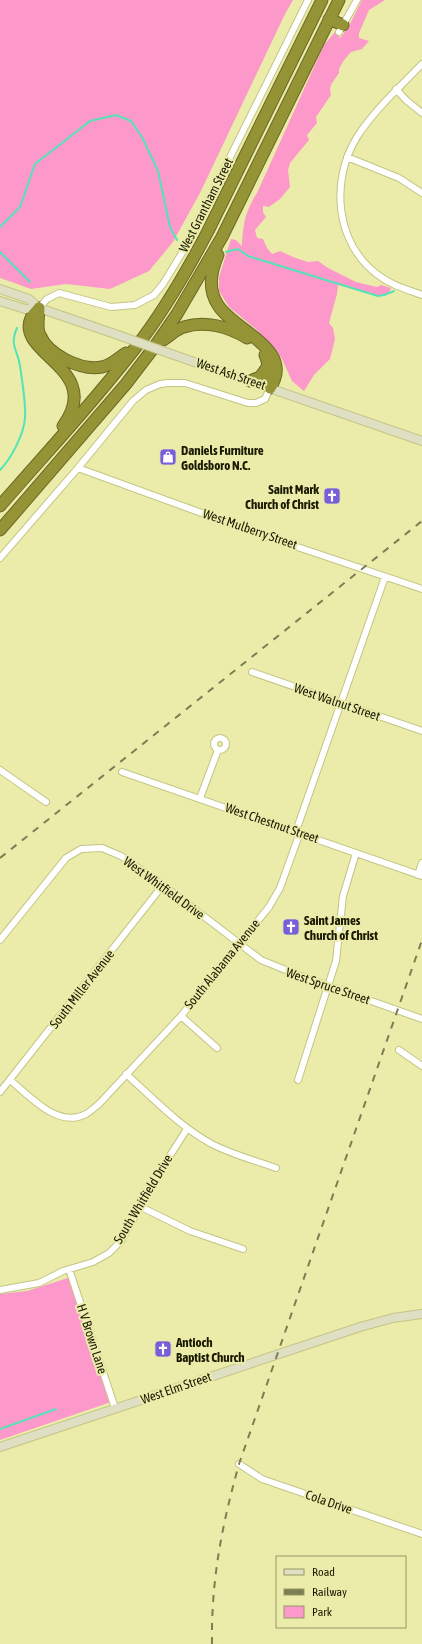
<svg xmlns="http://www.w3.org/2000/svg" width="422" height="1644" font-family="'Asap Condensed',sans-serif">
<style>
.green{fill:#fd98cb}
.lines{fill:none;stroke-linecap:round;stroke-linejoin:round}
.stream{stroke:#54e3b6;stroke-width:2}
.street-casing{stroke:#c4c484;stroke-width:8}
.secondary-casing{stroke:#c4c484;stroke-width:10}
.highway-casing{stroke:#696924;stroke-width:13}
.street{stroke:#fff;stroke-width:6}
.secondary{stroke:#dfdfc3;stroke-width:8}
.highway{stroke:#949336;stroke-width:11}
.rail{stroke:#7d7d52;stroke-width:2;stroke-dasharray:7 7;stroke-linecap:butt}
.secondary-bridge-casing{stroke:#c4c484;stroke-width:10;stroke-linecap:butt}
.secondary-bridge{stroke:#dfdfc3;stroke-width:8}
.labels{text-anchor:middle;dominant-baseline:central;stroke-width:4;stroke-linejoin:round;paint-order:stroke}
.street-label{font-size:13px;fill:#1a1a02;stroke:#ebecaa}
.poi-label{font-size:13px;font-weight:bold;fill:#1a1a02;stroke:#ebecaa;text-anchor:start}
</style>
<rect width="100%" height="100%" fill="#ebecaa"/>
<path class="green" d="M 0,0 L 293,0 L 285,14 L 200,193 L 173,242 L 149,271 L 110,289 L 66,284 L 31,289 L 0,278 Z
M 362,0 L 385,0 L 369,10 L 359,33 L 359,38 L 369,41 L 362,49 L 351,52 L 344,60 L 339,69 L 339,73 L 332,83 L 330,88 L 331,95 L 316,117 L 317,123 L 307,135 L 309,140 L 290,163 L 288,170 L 290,187 L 280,199 L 269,207 L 263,206 L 263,212 L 266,217 L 255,230 L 257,238 L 263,239 L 267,248 L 272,254 L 280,251 L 293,257 L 308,262 L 318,261 L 328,268 L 356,282 L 377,287 L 381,285 L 391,288 L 389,293 L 378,296 L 338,285 L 337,294 L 329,323 L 333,328 L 335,339 L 330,359 L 314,375 L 304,391 L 292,381 L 282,359 L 257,330 L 229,307 L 219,291 L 219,277 L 231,239 L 236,240 L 242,246 C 243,224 245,212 257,193 L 324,45 L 335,32 L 340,38 L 348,28 Z
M 68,1278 L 111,1402 L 0,1440 L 0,1294 L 27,1291 Z"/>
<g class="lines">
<path class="stream" d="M 0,227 L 20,207 L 35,164 L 90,121 L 116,115 L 131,121 L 142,137 L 158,171 L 170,227 L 177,240
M 0,252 L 30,282
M 226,252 L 238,249 L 248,256 L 378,296 L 384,295 L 394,291
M 0,470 C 11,459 24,434 25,418 C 26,407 22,379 20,366 C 18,350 9,346 17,328
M 0,1429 L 56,1409"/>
<g class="street-casing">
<path id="street" d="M 339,32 L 357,0
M 422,64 C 399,88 375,109 357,137 C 330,181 335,243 378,275 C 391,285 406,289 422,295
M 396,89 L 406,100 L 422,113
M 347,157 L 399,178 L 422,193
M 39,308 L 47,299 L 59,293 L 111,307 L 135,305 L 154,295 L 163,284 L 185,248 L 308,0
M 78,468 L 262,535 L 422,589
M 0,558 L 78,468 L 133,401 L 146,390 L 160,384 L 168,383 L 185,383 L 248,403 L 256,403 L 265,399 L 270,388
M 252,672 L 422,731
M214 744a6 6 0 1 1 12 0a6 6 0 1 1-12 0Z
M 0,770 L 46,802
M 122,772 L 422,876
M 200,798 L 218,750
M 418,875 L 422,863
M 0,940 L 66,858 L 81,849 L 102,848 L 121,856 L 163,885 L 261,960 L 298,975 L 422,1019
M 181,1016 L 217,1048
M 399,1050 L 422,1066
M 126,1074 C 153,1098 178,1125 210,1143 C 230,1154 254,1160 276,1168
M 10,1080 C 30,1096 58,1129 86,1114 C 91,1111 95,1107 99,1104 L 181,1016 L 269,907 L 280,888 L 298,838 L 296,831 L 385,577
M 298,1080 L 336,961 L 343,896 L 356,853
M 0,1092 L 163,885
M 141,1207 L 190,1231 L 243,1249
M 69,1269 L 115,1408
M 0,1290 L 39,1283 L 63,1271 L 93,1262 L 109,1253 L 121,1241 L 162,1168 L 187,1129
M 239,1464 L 262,1479 L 422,1534"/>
</g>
<g class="secondary-casing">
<path id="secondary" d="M 0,289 L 29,299 L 39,308 L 118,335
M 0,301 L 25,309 L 39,308
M 174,355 L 422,441
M 0,1447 L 360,1327 L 393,1318 L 422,1314"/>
</g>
<g class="highway-casing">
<path id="highway" d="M 329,19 L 343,25
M 218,255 C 211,271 208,290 218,305 C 234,331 296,349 270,388
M 39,308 C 37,311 33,314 31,318 C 15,354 105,369 63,426
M 39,308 C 39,316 36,328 40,335 C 48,355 81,371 102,367 C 112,365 118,358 126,353
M 163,340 C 170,336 176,329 184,327 C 205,320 229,327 247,338
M 265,355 C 270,365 268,377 270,388
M 250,381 L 260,377 L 268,366
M 0,506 C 46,453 94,402 136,347 C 164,311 187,271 208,231 L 322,0
M 0,530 L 126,384 L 155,346 L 177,314 L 222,237 L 339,0"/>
</g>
<use href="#street" class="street"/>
<use href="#secondary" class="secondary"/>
<use href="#highway" class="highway"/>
<path class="rail" d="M 0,858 L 422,521
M 212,1644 C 211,1580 222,1525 239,1464 L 422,940"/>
<g class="secondary-bridge-casing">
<path id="secondary-bridge" d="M 118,335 L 174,355"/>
</g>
<use href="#secondary-bridge" class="secondary-bridge"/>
</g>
<defs>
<g id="shop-square" transform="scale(0.9)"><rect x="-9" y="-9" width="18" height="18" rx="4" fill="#785fda" stroke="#ebecaa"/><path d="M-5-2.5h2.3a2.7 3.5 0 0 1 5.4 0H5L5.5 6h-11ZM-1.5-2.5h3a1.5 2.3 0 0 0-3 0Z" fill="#fff"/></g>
<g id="church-square" transform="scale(0.9)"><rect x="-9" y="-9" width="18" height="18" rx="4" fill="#785fda" stroke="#ebecaa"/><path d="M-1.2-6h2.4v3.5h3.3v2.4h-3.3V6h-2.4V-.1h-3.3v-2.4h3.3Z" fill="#fff"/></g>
</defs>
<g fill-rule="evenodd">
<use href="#shop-square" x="168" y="457"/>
<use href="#church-square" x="332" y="496"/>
<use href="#church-square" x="291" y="927"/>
<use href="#church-square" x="163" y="1349"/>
</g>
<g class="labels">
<g class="street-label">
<text transform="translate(206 205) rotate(-63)">West Grantham Street</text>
<text transform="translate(231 374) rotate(19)">West Ash Street</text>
<text transform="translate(250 529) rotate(19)">West Mulberry Street</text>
<text transform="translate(337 702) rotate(19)">West Walnut Street</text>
<text transform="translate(272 823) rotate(19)">West Chestnut Street</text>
<text transform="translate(164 888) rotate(36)">West Whitfield Drive</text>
<text transform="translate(222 964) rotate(-51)">South Alabama Avenue</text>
<text transform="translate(328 986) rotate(19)">West Spruce Street</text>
<text transform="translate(82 989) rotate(-52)">South Miller Avenue</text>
<text transform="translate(143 1199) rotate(-59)">South Whitfield Drive</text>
<text transform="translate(92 1339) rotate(72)">H V Brown Lane</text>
<text transform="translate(176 1388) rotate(-19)">West Elm Street</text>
<text transform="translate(329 1502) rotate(19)">Cola Drive</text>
</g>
<g class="poi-label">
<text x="181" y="450">Daniels Furniture<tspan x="181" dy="15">Goldsboro N.C.</tspan></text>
<text x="319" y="489" text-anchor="end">Saint Mark<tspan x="319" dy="15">Church of Christ</tspan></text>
<text x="304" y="920">Saint James<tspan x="304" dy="15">Church of Christ</tspan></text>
<text x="176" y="1342">Antioch<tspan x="176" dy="15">Baptist Church</tspan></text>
</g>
</g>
<rect x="276" y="1556" width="130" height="72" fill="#ebecaa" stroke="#979867"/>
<rect x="284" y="1569" width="20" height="6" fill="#dfdfc3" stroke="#979867"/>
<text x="312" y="1576" font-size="12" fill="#1a1a02">Road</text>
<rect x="284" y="1589" width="20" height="6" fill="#7d7d52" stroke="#979867"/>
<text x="312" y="1596" font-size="12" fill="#1a1a02">Railway</text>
<rect x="284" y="1606" width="20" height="12" fill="#fd98cb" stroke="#979867"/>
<text x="312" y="1616" font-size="12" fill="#1a1a02">Park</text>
</svg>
